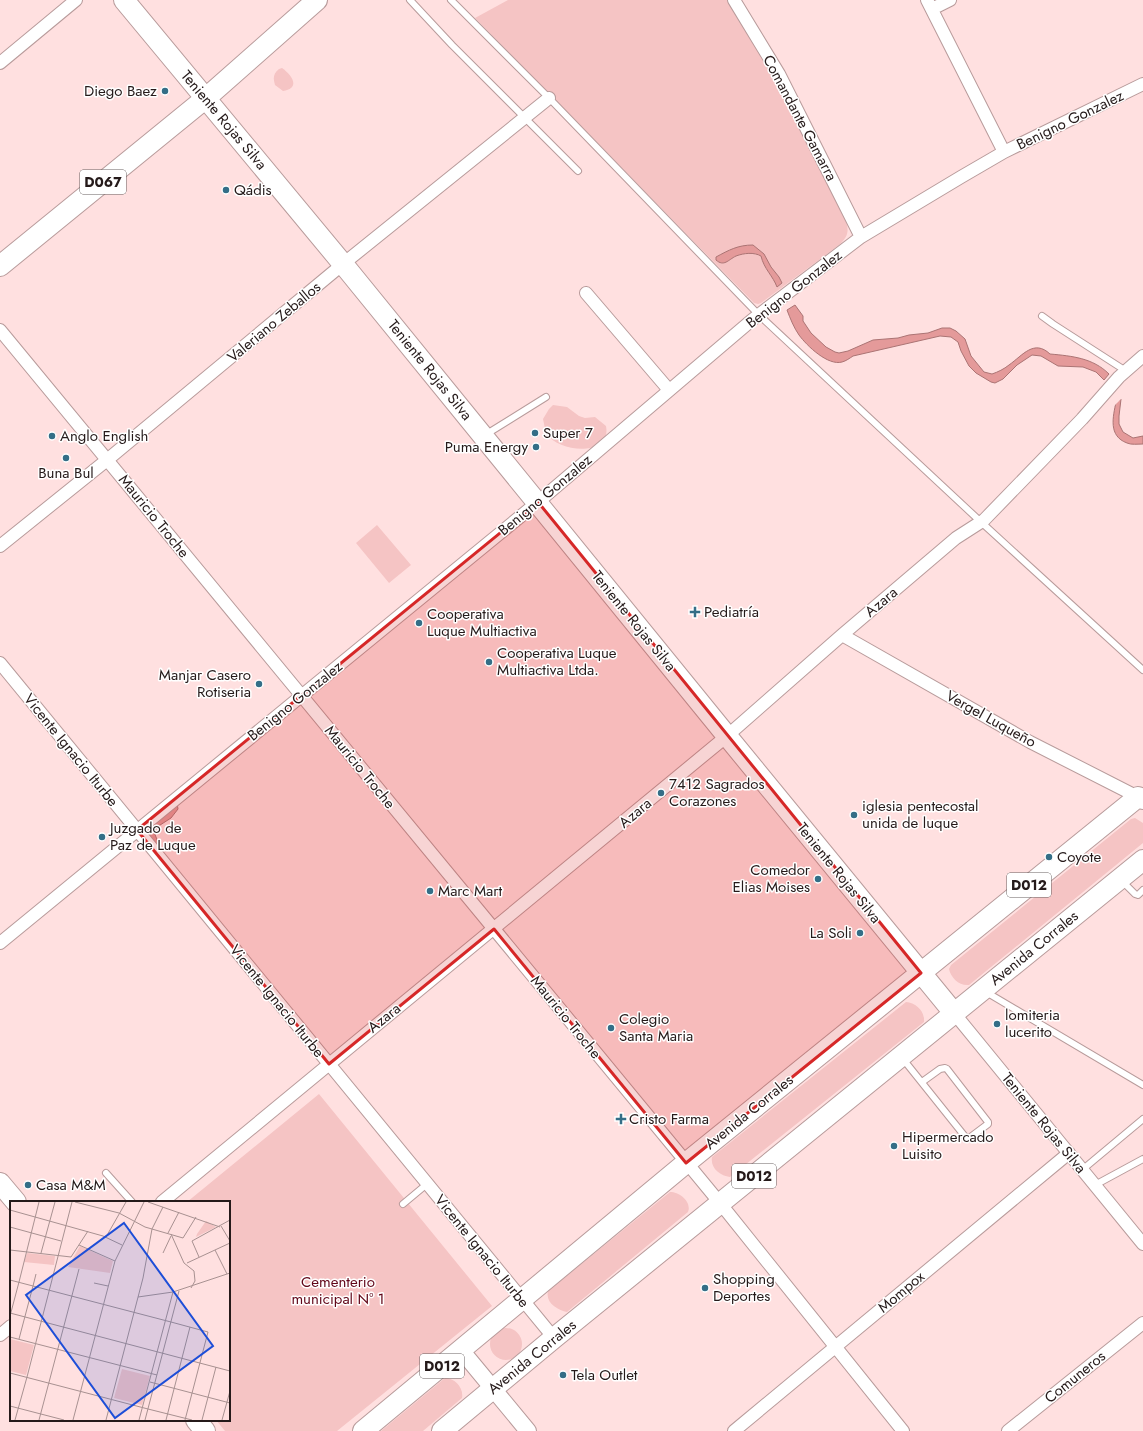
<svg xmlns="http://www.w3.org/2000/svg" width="1143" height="1431" font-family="Jost,sans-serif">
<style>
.green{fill:#f5c4c4}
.water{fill:#e49a9a;stroke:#ab7474}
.pier{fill:#ffe0e0}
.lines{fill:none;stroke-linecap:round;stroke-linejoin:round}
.service-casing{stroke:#b89b9b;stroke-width:8}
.minor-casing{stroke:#b89b9b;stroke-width:14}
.tertiary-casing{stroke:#b89b9b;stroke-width:18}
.primary-casing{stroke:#b89b9b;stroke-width:22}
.service{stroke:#fff;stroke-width:6}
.minor{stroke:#fff;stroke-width:12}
.tertiary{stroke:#fff;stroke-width:16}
.primary{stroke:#fff;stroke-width:20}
.marked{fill:#d62828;fill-opacity:0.2;stroke:#d62828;stroke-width:3;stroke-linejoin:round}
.poi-dot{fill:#346e87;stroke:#fff;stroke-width:1.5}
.labels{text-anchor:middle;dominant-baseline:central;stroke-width:3;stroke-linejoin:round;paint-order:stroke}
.shield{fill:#fff;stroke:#665f5f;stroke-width:1}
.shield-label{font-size:14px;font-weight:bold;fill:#251a1a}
.poi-label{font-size:15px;fill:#251a1a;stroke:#fff;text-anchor:start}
.street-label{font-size:15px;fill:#251a1a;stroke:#fff}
.park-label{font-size:15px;fill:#610618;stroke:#fff}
.inset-road{fill:none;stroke:#a89191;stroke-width:1}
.view{fill:#1d4ed8;fill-opacity:0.15;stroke:#1d4ed8;stroke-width:2}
.inset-edge{fill:none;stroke:#251a1a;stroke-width:2}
</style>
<rect width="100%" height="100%" fill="#ffe0e0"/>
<path class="green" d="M 508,0 L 727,0 L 755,44 L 844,215 C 849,229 850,235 839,245 L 761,303 L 758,304 L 754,303 L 475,18 Z
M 282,68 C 292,75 301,88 283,91 L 275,85 C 273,78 273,74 279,69 Z
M 553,405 L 567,407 L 579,416 L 585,418 L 595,417 L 606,426 C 612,457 559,453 547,434 C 545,431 544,423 543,419 L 549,409 Z
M 377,525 L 411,565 L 389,583 L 356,543 Z
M 1135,818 L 1143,823 L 1143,843 L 969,985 C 959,986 951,978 949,969 L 951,965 L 1131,819 Z
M 906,1002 C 916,1003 925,1011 924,1022 L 730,1177 C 720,1176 710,1168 712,1157 Z
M 319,1094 L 492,1306 L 337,1431 L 225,1431 L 216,1420 L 229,1420 L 229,1202 L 187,1202 Z
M 670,1192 C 680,1192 692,1202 688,1212 L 567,1312 C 558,1310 545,1303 548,1291 Z
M490 1344a16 16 0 1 1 32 0a16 16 0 1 1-32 0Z
M 445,1378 C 455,1378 464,1388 462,1398 L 423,1431 L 381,1431 Z"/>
<path class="water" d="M 753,245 L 764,254 L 771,267 L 779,277 L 782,283 L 777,287 C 773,276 764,269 761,256 C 754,252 744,253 736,256 C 728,260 724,267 716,260 L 716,257 C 729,250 738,245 753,245 Z
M 795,305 L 803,316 L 803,321 L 811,333 L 826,347 L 835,352 L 839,353 L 848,351 L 873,340 L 898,338 L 909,335 L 928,333 L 942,328 L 950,328 L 956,331 L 965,339 L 971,356 L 984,372 L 992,374 C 998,372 1004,369 1009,365 C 1023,355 1034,339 1050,354 C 1072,356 1093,358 1109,374 L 1104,380 L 1096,372 L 1083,367 L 1058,366 L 1041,356 L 1032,355 L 1017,365 L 1003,379 L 995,383 L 991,382 L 976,373 L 969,366 L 961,351 L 958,342 L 951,337 L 940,336 L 853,356 C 850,358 846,361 842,362 C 828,366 807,346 799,335 C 794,328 790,318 787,310 Z
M 1121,399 L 1119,416 L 1119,424 L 1123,432 L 1133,438 L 1143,436 L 1143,444 C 1138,444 1131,445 1127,443 C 1108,436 1113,417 1116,402 Z
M 177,803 L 178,809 L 171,818 L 157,827 L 154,832 L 158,842 L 157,847 L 141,827 Z"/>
<path class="pier" d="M 1120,390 L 1123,397 L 1113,407 L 1114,402 L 1112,396 Z"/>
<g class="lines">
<g class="service-casing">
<path id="service" d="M 410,0 L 452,45 L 578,171
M 451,0 L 549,98 L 759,315 L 981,522 L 1143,670
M 1042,316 L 1053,324 L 1126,371
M 485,435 L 546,397
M 1122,881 L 1135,894 L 1138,895 L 1143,890
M 986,992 L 1143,1085
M 903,1059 L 967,1139 L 968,1139 L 988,1124 L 988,1122 L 947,1069 L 945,1068 L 940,1069 L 922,1082
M 1082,1170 L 1143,1119
M 106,1173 L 132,1202
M 1095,1185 L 1143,1159
M 403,1204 L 427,1184"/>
</g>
<g class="minor-casing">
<path id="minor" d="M 734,0 L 779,74 L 861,237
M 927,0 L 1004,152
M 932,9 L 950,0
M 0,63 L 76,0
M 586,293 L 669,390
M 0,330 L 720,1203 L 903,1431
M 0,546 L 107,460 L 343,264 L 549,98
M 842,635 L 1030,742 L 1138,797
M 0,663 L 554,1338
M 0,943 L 538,502 L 752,320 L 861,237 L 961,177 L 1004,152 L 1143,84
M 954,1013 L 1143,1244
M 162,1202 L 727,736 L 842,635 L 956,538 L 984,520 L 1082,419 L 1119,377 L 1143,356
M 0,1335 L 11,1326
M 734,1431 L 1069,1153
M 1008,1431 L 1143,1323"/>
</g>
<g class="tertiary-casing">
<path id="tertiary" d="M 461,1350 L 528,1431"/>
</g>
<g class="primary-casing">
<path id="primary" d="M 124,0 L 343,264 L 727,736 L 954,1013
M 0,266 L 206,98 L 317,0
M 0,1183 L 16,1202
M 196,1420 L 205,1431
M 363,1431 L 686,1163 L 1138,797 L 1143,799
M 442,1431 L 554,1338 L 1143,860"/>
</g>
<use href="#service" class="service"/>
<use href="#minor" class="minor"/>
<use href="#tertiary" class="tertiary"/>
<use href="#primary" class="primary"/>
</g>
<path class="marked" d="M 538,502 L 921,973 L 686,1163 L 494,929 L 329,1064 L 137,830 Z"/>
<g class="poi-dot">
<circle cx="165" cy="91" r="4"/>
<circle cx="226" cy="190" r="4"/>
<circle cx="535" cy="433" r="4"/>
<circle cx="52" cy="436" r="4"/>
<circle cx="536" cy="447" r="4"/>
<circle cx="66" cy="458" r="4"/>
<path d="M693 606h4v4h4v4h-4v4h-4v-4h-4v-4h4z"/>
<circle cx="419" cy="623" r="4"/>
<circle cx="489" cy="662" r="4"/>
<circle cx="259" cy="684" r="4"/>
<circle cx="661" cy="793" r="4"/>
<circle cx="854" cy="815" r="4"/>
<circle cx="102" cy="837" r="4"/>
<circle cx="1049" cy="857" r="4"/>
<circle cx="818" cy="879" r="4"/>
<circle cx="430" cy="891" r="4"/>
<circle cx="860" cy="933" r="4"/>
<circle cx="997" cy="1024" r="4"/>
<circle cx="611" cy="1028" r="4"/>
<path d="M619 1113h4v4h4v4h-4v4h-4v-4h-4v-4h4z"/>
<circle cx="894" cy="1146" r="4"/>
<circle cx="28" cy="1185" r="4"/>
<circle cx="705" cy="1288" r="4"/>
<circle cx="563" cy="1375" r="4"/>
</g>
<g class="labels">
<g class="shield">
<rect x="80" y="170" width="46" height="24" rx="3"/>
<rect x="1007" y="873" width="44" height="24" rx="3"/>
<rect x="732" y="1164" width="44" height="24" rx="3"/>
<rect x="420" y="1354" width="44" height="24" rx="3"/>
</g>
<g class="shield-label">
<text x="103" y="182">D067</text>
<text x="1029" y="885">D012</text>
<text x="754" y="1176">D012</text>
<text x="442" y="1366">D012</text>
</g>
<g class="poi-label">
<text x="157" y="91" text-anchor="end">Diego Baez</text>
<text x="234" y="190">Qádis</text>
<text x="543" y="433">Super 7</text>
<text x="60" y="436">Anglo English</text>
<text x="528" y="447" text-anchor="end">Puma Energy</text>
<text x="66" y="473" text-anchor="middle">Buna Bul</text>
<text x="704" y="612">Pediatría</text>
<text x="427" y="614">Cooperativa<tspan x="427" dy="17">Luque Multiactiva</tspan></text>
<text x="497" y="653">Cooperativa Luque<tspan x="497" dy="17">Multiactiva Ltda.</tspan></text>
<text x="251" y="675" text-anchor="end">Manjar Casero<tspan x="251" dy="17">Rotiseria</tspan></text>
<text x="669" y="784">7412 Sagrados<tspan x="669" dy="17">Corazones</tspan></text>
<text x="862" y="806">iglesia pentecostal<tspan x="862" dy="17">unida de luque</tspan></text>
<text x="110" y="828">Juzgado de<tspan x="110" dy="17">Paz de Luque</tspan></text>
<text x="1057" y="857">Coyote</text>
<text x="810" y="870" text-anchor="end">Comedor<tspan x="810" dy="17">Elias Moises</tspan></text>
<text x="438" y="891">Marc Mart</text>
<text x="852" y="933" text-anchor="end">La Soli</text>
<text x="1005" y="1015">lomiteria<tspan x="1005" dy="17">lucerito</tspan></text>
<text x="619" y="1019">Colegio<tspan x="619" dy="17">Santa Maria</tspan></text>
<text x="629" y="1119">Cristo Farma</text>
<text x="902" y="1137">Hipermercado<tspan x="902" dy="17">Luisito</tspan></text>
<text x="36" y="1185">Casa M&amp;M</text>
<text x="713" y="1279">Shopping<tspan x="713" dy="17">Deportes</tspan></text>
<text x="571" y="1375">Tela Outlet</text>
</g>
<g class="street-label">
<text transform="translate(800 118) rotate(62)">Comandante Gamarra</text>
<text transform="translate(224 120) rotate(50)">Teniente Rojas Silva</text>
<text transform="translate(1070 120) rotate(-26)">Benigno Gonzalez</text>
<text transform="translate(794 289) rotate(-38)">Benigno Gonzalez</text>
<text transform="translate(274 322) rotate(-40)">Valeriano Zeballos</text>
<text transform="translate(430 370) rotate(51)">Teniente Rojas Silva</text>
<text transform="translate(545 495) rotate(-40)">Benigno Gonzalez</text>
<text transform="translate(154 516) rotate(51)">Mauricio Troche</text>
<text transform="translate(881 602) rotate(-40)">Azara</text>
<text transform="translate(634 621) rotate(51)">Teniente Rojas Silva</text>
<text transform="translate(295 701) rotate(-39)">Benigno Gonzalez</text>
<text transform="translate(991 719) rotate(29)">Vergel Luqueño</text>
<text transform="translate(71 750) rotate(51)">Vicente Ignacio Iturbe</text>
<text transform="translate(360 767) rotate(51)">Mauricio Troche</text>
<text transform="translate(635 813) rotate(-40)">Azara</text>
<text transform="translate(839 873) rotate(51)">Teniente Rojas Silva</text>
<text transform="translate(1034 948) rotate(-39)">Avenida Corrales</text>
<text transform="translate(277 1001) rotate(51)">Vicente Ignacio Iturbe</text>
<text transform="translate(566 1017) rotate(51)">Mauricio Troche</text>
<text transform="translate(384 1018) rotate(-39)">Azara</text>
<text transform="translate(749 1112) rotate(-39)">Avenida Corrales</text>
<text transform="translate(1044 1123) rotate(51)">Teniente Rojas Silva</text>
<text transform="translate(482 1251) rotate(51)">Vicente Ignacio Iturbe</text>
<text transform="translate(901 1292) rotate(-40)">Mompox</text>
<text transform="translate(532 1357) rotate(-39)">Avenida Corrales</text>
<text transform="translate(1075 1377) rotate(-39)">Comuneros</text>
</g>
<g class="park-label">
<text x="338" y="1282">Cementerio<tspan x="338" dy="17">municipal Nº 1</tspan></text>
</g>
</g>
<g transform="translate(10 1201)">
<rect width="220" height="220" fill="#ffe0e0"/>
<path d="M 196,20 L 206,26 L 186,36 L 187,33 ZM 70,45 L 103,60 L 100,72 L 58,66 ZM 17,52 L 45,55 L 44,64 L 14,61 ZM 0,138 L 24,144 L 16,174 L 0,170 ZM 112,168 L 140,175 L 132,204 L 104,197 Z" fill="#f5c4c4"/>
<path class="inset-road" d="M 65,1 L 109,12 L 135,26 L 173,37 L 186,16M 138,1 L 210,26M 0,9 L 93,35 L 112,44M 211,25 L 220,40M 0,26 L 51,40M 158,32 L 169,11M 161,33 L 174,62 L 184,70 L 185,80 L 181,87M 96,36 L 116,1M 69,44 L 105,60M 0,49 L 61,56 L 78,30M 205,49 L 217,73M 31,52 L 45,1M 153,52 L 161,35M 189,56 L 182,40 L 220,19M 177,62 L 220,42M 0,79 L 161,121M 9,81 L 29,1M 84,82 L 98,85M 23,85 L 26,73M 128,96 L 163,91M 0,112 L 220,170M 0,115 L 9,81M 161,121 L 198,131 L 175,219M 0,136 L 147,174M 9,138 L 23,85M 0,172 L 138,208M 17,176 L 62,1M 140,181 L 220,202M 0,205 L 54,219M 138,208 L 182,219M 5,219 L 17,176M 29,219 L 69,68M 63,219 L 105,60 L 134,1M 96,219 L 133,77 L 142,28 L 153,6M 129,219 L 163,91 L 220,72M 135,219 L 169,90M 156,219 L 180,126M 192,219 L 206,166M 212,219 L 220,190"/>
<path class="view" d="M 114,22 L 203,145 L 105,217 L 16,94 Z"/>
<rect width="220" height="220" class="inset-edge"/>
</g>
</svg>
